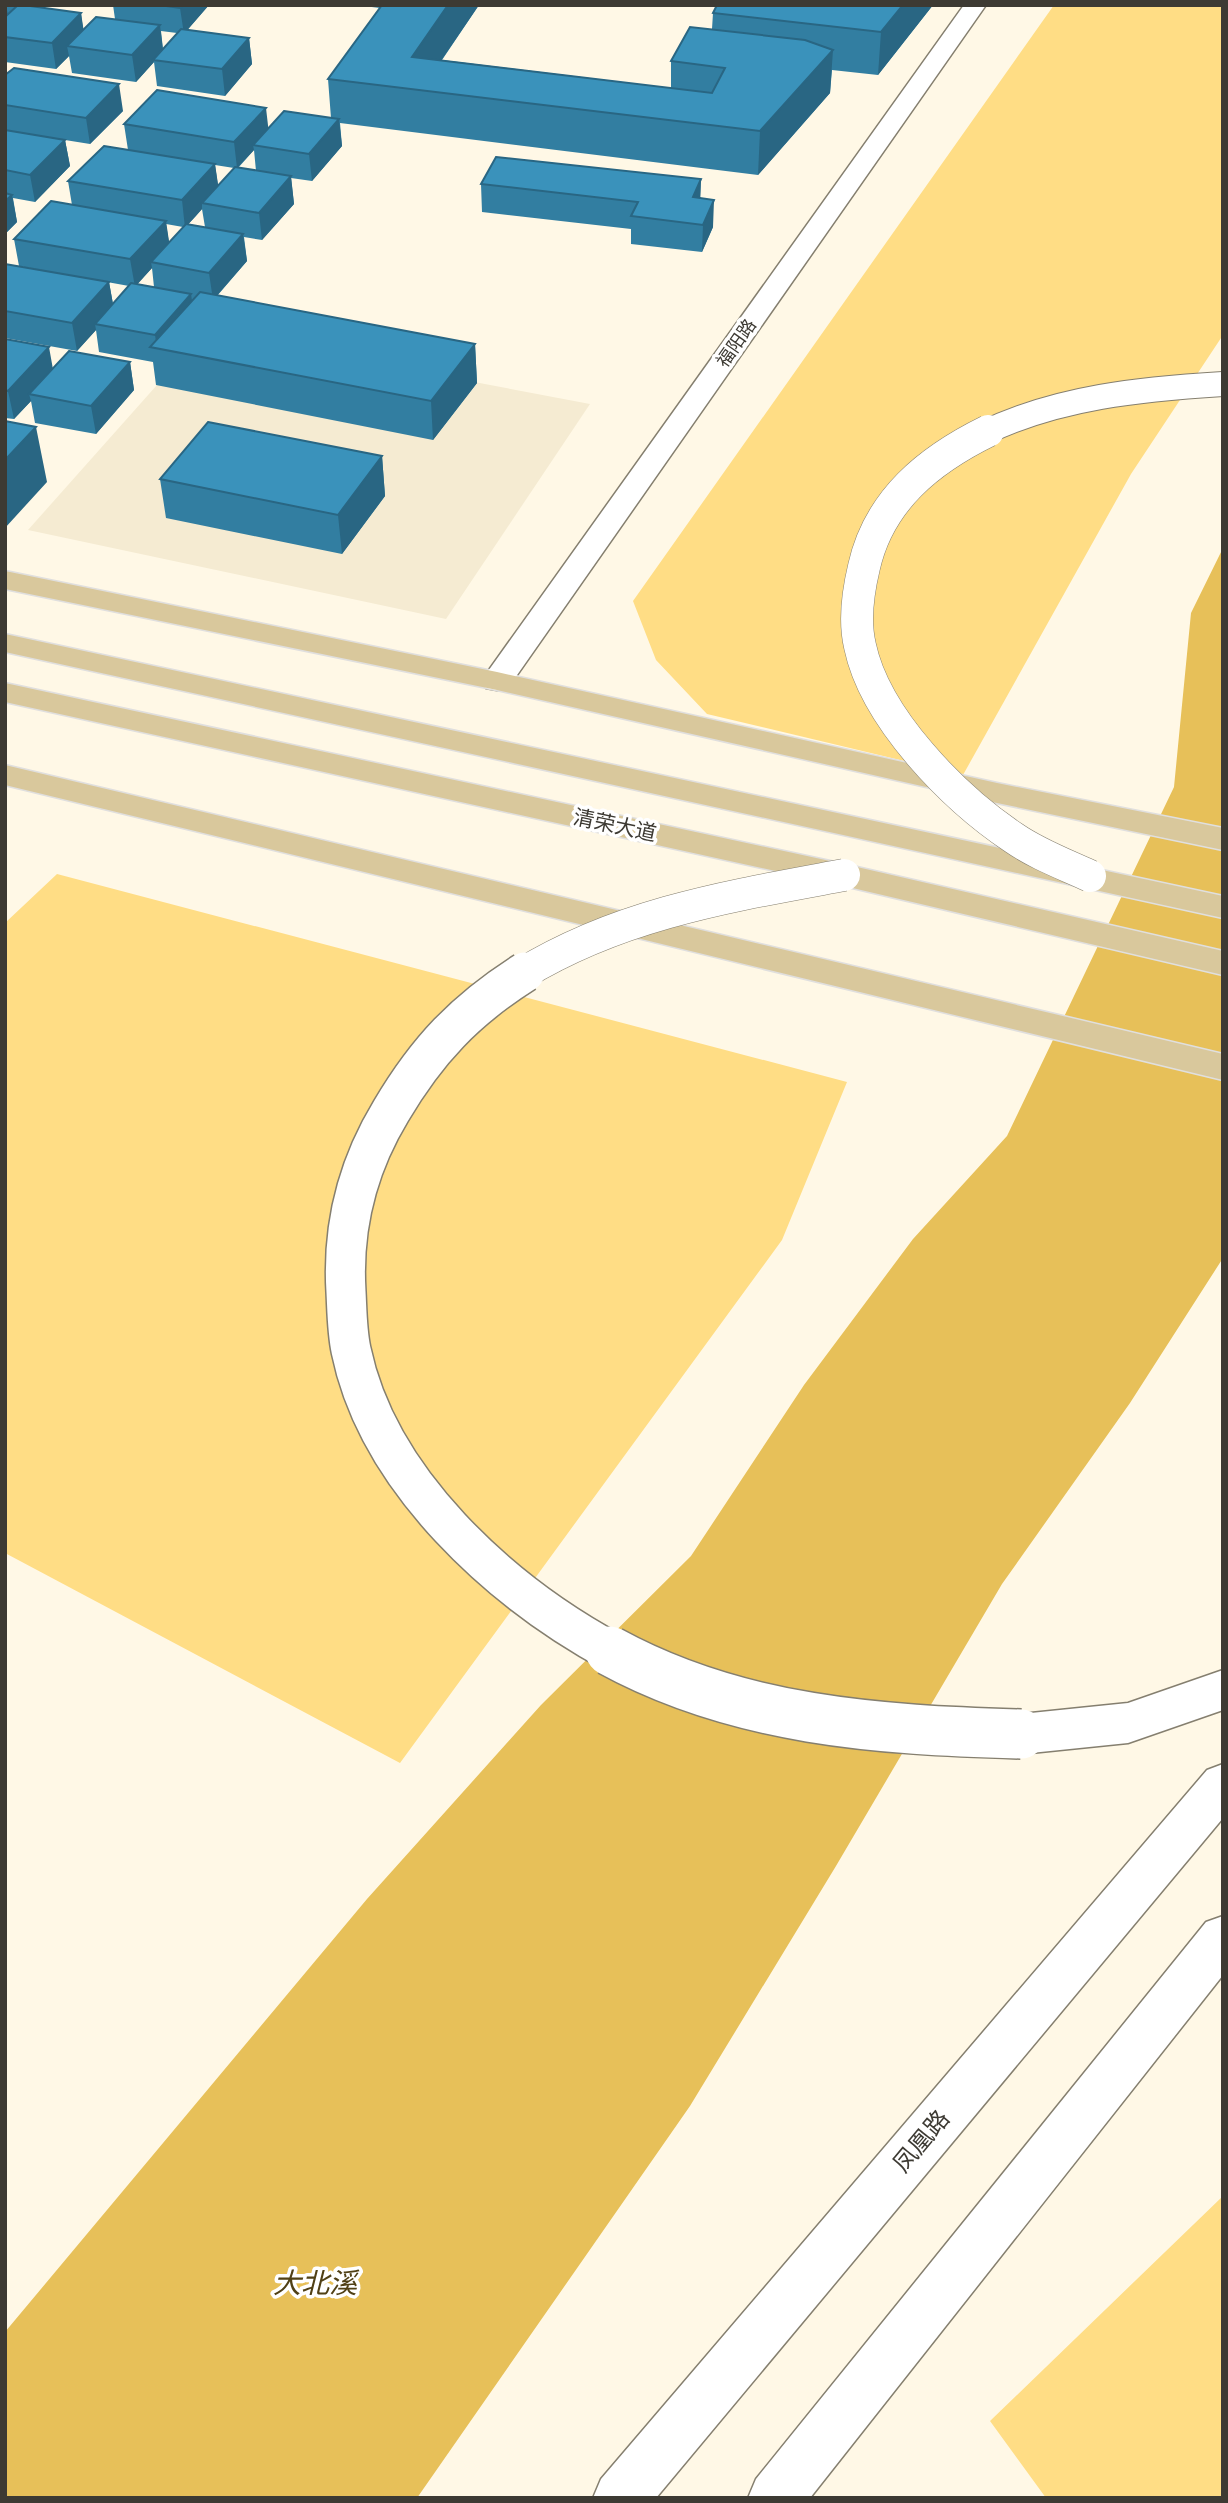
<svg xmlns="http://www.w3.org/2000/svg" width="1228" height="2503" font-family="'Space Grotesk','Noto Sans SC',sans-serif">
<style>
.built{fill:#f5ebd2}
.green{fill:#ffdd85}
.water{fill:#e7c059}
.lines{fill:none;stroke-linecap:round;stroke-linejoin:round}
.secondary-casing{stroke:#857f6f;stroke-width:3}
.primary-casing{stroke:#e0dfde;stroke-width:3}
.secondary{fill:#fff;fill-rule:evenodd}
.primary{fill:#d9c89c;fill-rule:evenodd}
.secondary-bridge-far3-casing{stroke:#857f6f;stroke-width:26;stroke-linecap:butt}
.secondary-bridge-far2-casing{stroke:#857f6f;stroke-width:33;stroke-linecap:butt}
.secondary-bridge-far1-casing{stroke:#857f6f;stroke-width:42;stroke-linecap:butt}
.secondary-bridge-casing{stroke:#857f6f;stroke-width:52;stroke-linecap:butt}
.secondary-bridge-far3{stroke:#fff;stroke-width:24}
.secondary-bridge-far2{stroke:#fff;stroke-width:32}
.secondary-bridge-far1{stroke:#fff;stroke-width:39}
.secondary-bridge{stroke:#fff;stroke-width:49}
.wall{fill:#327ea1;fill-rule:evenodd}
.shaded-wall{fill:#296683}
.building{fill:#3a92bb;stroke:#296683;stroke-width:2}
.labels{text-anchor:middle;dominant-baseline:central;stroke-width:7;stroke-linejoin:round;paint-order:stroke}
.far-street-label{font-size:18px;fill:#3d3a33;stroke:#fff}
.street-label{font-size:21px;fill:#3d3a33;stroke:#fff}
.near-street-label{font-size:24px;fill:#3d3a33;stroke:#fff}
.near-water-label{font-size:28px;font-style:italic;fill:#504015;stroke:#fff}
</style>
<rect width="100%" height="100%" fill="#fff8e6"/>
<path class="built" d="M 205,331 L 590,404 L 446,619 L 28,530 Z"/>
<path class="green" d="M 1054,5 L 1223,5 L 1223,335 L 1131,474 L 963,775 L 707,714 L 656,660 L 633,601 Z
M 57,874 L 847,1082 L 782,1240 L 400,1763 L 5,1553 L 5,923 Z
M 1223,2196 L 1223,2498 L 1046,2498 L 990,2421 Z"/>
<path class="water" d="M 1223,548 L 1223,1258 L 1130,1403 L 1002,1584 L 836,1866 L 690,2106 L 417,2498 L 5,2498 L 5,2332 L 367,1899 L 541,1705 L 691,1556 L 804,1385 L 913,1239 L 1007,1136 L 1174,787 L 1191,613 Z"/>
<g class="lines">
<g class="secondary-casing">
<path id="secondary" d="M 964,5 L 986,5 L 508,688 L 497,690 L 486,688 L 481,681 L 486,674 Z
M 1223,1670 L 1223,1710 L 1128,1743 L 1021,1754 L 1005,1748 L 999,1734 L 1005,1720 L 1021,1714 L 1128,1703 Z
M 1223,1764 L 1223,1818 L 656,2498 L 593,2498 L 601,2479 L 1207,1770 Z
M 1223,1916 L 1223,1975 L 810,2498 L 748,2498 L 756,2479 L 1206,1922 Z"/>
</g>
<g class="primary-casing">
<path id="primary" d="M 5,571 L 497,672 L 997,783 L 1223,828 L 1223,850 L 997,803 L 497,690 L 5,589 Z
M 5,634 L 1223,896 L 1223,918 L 5,652 Z
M 5,683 L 844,864 L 1223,951 L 1223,975 L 844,886 L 5,702 Z
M 5,765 L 1223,1054 L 1223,1080 L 5,785 Z"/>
</g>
<use href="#secondary" class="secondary"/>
<use href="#primary" class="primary"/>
<g class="secondary-bridge-far3-casing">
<path id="secondary-bridge-far3" d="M 984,433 C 1058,397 1142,389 1223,384"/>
</g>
<g class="secondary-bridge-far2-casing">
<path id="secondary-bridge-far2" d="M 988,431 C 929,460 879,500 864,567 C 858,592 854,621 860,646 C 875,718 954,798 1014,838 C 1037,854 1064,864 1090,876
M 522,974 C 622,913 731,896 844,875"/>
</g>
<g class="secondary-bridge-far1-casing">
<path id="secondary-bridge-far1" d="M 525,972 C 465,1010 427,1050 391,1111 C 357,1167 342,1227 346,1292 C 347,1311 347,1331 351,1350 C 378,1481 501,1592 614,1653"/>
</g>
<g class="secondary-bridge-casing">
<path id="secondary-bridge" d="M 610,1651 C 738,1721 879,1730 1021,1734"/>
</g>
<use href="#secondary-bridge-far3" class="secondary-bridge-far3"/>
<use href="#secondary-bridge-far2" class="secondary-bridge-far2"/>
<use href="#secondary-bridge-far1" class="secondary-bridge-far1"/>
<use href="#secondary-bridge" class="secondary-bridge"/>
</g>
<path class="wall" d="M 5,5 L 41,5 L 39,7 L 81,13 L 83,30 L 115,19 L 113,5 L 209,5 L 187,30 L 249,38 L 252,64 L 225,96 L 157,86 L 154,62 L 136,82 L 72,73 L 69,56 L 56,69 L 5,62 ZM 161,31 L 177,33 L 163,49 Z
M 355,5 L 479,5 L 442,60 L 671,88 L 671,61 L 712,29 L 713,13 L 717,5 L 933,5 L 878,75 L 832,70 L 830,93 L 758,175 L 340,123 L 342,146 L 312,181 L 291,178 L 294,204 L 262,240 L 244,237 L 247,261 L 217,296 L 475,344 L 477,383 L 433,440 L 156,385 L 153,362 L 99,352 L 96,330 L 77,351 L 5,338 L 5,264 L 109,282 L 113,304 L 129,286 L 19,266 L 14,239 L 72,205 L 68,181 L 128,150 L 124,124 L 268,129 L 331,118 L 328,79 L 380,8 ZM 254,150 L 256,171 L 238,168 ZM 215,165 L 234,168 L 218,186 ZM 202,209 L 205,227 L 188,224 L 195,217 ZM 166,224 L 183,227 L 169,243 ZM 152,268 L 154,287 L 137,284 Z
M 5,75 L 123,111 L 90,144 L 65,140 L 70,166 L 35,202 L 13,198 L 17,222 L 5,234 Z
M 701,179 L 700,198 L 713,227 L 702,252 L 631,244 L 631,229 L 482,212 L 481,184 Z
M 5,339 L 53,368 L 130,362 L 134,390 L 96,434 L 35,423 L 31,401 L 14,419 L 5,418 Z
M 382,456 L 385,496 L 342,554 L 166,518 L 160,479 Z"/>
<path class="shaded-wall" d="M 5,5 L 6,5 L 11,30 L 5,35 Z
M 183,5 L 209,5 L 184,34 L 180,8 Z
M 448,5 L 479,5 L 421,90 L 412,57 Z
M 903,5 L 933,5 L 878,75 L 881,32 Z
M 81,13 L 85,39 L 67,46 L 69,56 L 56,69 L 52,43 Z
M 160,25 L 163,51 L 153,60 L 154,62 L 136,82 L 132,55 Z
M 249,38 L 252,64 L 225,96 L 222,69 Z
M 833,50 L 830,93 L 758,175 L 760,131 Z
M 119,84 L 123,111 L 90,144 L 86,118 Z
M 266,108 L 269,134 L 253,145 L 254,150 L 237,168 L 234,142 Z
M 339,119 L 342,146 L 312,181 L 309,154 Z
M 65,140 L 70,166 L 35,202 L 30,175 Z
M 215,164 L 219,191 L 202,203 L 202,209 L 185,228 L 182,200 Z
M 291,176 L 294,204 L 262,240 L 259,213 Z
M 701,179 L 700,206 L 692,224 L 693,197 Z
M 12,195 L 17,222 L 5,234 L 5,201 Z
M 714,200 L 713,227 L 702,252 L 703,225 Z
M 166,221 L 170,248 L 151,262 L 152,268 L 135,287 L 130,259 Z
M 243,234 L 247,261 L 213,300 L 209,273 Z
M 109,282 L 114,310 L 95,324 L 96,330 L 77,351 L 72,323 Z
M 191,294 L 195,321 L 157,348 L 155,335 Z
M 475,344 L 477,383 L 433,440 L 431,401 Z
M 49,347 L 54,375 L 29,394 L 31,401 L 14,419 L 8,391 Z
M 130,362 L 134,390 L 96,434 L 91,406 Z
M 36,427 L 47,482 L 5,528 L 5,460 Z
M 382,456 L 385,496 L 342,554 L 338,515 Z"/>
<path class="building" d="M 18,5 L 23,5 L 81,13 L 52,43 L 5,37 L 5,17 Z
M 159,5 L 183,5 L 180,8 Z
M 382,5 L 448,5 L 412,57 L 712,93 L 725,68 L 671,61 L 690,27 L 805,40 L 833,50 L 760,131 L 328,79 Z
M 717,5 L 903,5 L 881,32 L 713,13 Z
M 96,17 L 160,25 L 132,55 L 67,46 Z
M 181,29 L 249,38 L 222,69 L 153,60 Z
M 14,68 L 119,84 L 86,118 L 5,105 L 5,75 Z
M 157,90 L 266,108 L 234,142 L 124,124 Z
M 284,111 L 339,119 L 309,154 L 253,145 Z
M 5,130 L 65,140 L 30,175 L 5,170 Z
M 104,146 L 215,164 L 182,200 L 68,181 Z
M 496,157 L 701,179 L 693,197 L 714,200 L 703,225 L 631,216 L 638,202 L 481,184 Z
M 235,167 L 291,176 L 259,213 L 202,203 Z
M 5,193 L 12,195 L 5,201 Z
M 51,201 L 166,221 L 130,259 L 14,239 Z
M 186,224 L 243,234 L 209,273 L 151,262 Z
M 5,264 L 109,282 L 72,323 L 5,311 Z
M 131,283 L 191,294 L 155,335 L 95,324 Z
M 200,292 L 475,344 L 431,401 L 150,347 Z
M 5,339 L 49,347 L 8,391 L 5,390 Z
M 69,351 L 130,362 L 91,406 L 29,394 Z
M 5,421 L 36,427 L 5,460 Z
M 208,422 L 382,456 L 338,515 L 160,479 Z"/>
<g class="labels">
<g class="far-street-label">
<text transform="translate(736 343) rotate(-55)">福阳路</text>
</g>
<g class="street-label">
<text transform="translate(615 825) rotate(12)">清荣大道</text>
</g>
<g class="near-street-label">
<text transform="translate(921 2141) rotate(-50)">凤凰路</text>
</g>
<g class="near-water-label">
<text x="315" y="2283">大北溪</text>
</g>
</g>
<rect width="1228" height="2503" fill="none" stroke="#3d3a33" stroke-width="14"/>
</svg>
